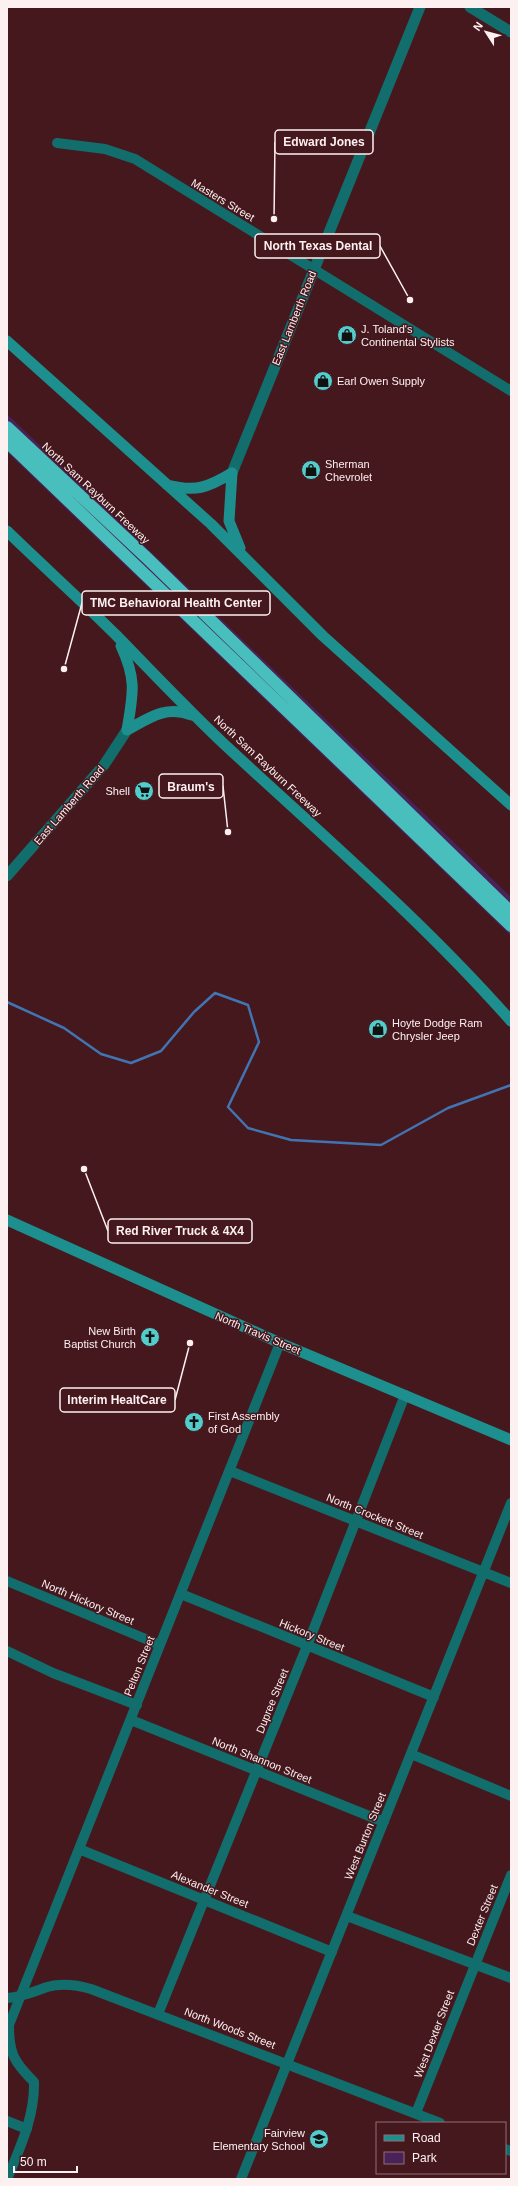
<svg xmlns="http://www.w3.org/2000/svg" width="518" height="2186" font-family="Arial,sans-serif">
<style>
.green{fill:#482258}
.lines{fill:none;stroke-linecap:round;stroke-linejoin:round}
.stream{stroke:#4174b3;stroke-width:2.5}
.minor{stroke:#126d6d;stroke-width:10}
.tertiary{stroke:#126d6d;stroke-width:11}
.secondary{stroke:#1d8f8e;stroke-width:11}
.motorway{stroke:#48bebd;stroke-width:12}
.labels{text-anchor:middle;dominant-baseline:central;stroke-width:3;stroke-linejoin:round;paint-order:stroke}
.street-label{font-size:11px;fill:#fdf0f1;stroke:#45181e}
.poi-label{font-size:11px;fill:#fdf0f1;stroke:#45181e;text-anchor:start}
.leader{fill:none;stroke:#fdf0f1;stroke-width:1.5}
.callout-dot{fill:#fdf0f1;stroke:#45181e;stroke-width:1.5}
.callout{fill:#45181e;stroke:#fdf0f1;stroke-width:1.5}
.callout-label{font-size:12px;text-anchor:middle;font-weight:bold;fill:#fdf0f1}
</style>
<rect width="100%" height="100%" fill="#45181e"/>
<path class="green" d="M 7,414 L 511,897 L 511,936 L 7,452 Z"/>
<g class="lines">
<path class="stream" d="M 7,1002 L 64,1028 L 101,1054 L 131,1063 L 161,1051 L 194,1012 L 215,993 L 248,1005 L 259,1042 L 228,1107 L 248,1128 L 291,1140 L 381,1145 L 448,1108 L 511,1085"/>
<path class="minor" d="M 57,143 L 105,149 L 135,159 L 511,391
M 230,1471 L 511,1583
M 7,1581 L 160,1645
M 181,1594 L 434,1697
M 7,1651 L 53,1673 L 137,1705
M 131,1720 L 384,1822
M 411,1754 L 511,1796
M 79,1849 L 332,1952
M 347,1916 L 511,1978
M 7,1998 C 22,1997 33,1992 47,1987 C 61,1983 77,1985 91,1989 L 440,2123
M 158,2014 L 307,1646 L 405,1395
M 416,2113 L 511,1875
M 7,2121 L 27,2129
M 505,2149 L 511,2151
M 7,2179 C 20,2148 35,2116 34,2082 C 14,2062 9,2054 9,2025 L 280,1343
M 241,2179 L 511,1503"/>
<path class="tertiary" d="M 470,7 L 511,32
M 232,473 L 420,7
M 7,876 L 104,765 L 127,730"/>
<path class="secondary" d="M 7,341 L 211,524 L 323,636 L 511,805
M 232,473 L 229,521 L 240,548
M 167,485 C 196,492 207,488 232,473
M 7,531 C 43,566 81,600 117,636 C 152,672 187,709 224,744 C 321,834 423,921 511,1021
M 121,646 C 137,680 133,694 127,730
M 127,730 C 149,718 166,705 191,715
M 7,1220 L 280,1343 L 511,1440"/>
<path class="motorway" d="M 7,427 L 147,558 L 511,912
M 7,442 L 511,926"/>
</g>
<defs>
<g id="shop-disc" transform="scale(1)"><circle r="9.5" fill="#52cdcc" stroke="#45181e"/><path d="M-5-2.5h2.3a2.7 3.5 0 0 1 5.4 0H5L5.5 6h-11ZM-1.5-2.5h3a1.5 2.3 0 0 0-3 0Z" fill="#111"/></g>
<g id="supermarket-disc" transform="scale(1)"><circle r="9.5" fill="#52cdcc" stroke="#45181e"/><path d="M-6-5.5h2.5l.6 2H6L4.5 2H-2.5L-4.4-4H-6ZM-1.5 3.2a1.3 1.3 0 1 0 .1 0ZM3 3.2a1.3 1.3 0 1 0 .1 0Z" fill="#111"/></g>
<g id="church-disc" transform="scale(1)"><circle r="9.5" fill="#52cdcc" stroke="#45181e"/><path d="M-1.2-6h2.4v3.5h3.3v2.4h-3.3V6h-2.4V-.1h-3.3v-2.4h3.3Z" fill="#111"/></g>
<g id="school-disc" transform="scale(1)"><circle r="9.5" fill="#52cdcc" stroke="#45181e"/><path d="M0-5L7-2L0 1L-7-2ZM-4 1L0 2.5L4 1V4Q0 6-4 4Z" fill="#111"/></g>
</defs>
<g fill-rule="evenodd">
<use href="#shop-disc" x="347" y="335"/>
<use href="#shop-disc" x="323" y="381"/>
<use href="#shop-disc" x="311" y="470"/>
<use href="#supermarket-disc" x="144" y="791"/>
<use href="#shop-disc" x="378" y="1029"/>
<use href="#church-disc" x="150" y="1337"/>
<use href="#church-disc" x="194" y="1422"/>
<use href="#school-disc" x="319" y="2139"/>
</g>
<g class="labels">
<g class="street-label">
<text transform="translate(223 200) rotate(31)">Masters Street</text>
<text transform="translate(294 318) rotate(-68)">East Lamberth Road</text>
<text transform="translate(96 493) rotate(43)">North Sam Rayburn Freeway</text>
<text transform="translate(268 766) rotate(43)">North Sam Rayburn Freeway</text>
<text transform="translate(69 805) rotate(-49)">East Lamberth Road</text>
<text transform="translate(258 1333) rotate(23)">North Travis Street</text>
<text transform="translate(375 1516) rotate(22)">North Crockett Street</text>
<text transform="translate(88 1602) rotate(23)">North Hickory Street</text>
<text transform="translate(312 1635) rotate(22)">Hickory Street</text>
<text transform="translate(139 1666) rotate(-68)">Pelton Street</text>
<text transform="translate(272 1701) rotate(-68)">Dupree Street</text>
<text transform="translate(262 1760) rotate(22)">North Shannon Street</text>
<text transform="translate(365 1836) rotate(-68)">West Burton Street</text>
<text transform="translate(210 1889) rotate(22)">Alexander Street</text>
<text transform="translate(482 1915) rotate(-68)">Dexter Street</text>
<text transform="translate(230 2028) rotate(21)">North Woods Street</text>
<text transform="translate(434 2034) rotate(-69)">West Dexter Street</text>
</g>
<g class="poi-label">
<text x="361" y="329">J. Toland's<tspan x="361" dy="13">Continental Stylists</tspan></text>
<text x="337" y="381">Earl Owen Supply</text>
<text x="325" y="464">Sherman<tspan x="325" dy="13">Chevrolet</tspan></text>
<text x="130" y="791" text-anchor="end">Shell</text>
<text x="392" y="1023">Hoyte Dodge Ram<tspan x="392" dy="13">Chrysler Jeep</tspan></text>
<text x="136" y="1331" text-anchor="end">New Birth<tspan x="136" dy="13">Baptist Church</tspan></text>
<text x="208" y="1416">First Assembly<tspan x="208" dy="13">of God</tspan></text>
<text x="305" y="2133" text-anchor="end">Fairview<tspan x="305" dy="13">Elementary School</tspan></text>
</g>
</g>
<path class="leader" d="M274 219L275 142M410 300L380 246M64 669L82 603M228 832L223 786M84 1169L108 1231M190 1343L175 1400"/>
<g class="callout-dot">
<circle cx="274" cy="219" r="4"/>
<circle cx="410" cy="300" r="4"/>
<circle cx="64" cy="669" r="4"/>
<circle cx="228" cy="832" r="4"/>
<circle cx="84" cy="1169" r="4"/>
<circle cx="190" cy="1343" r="4"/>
</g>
<g class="callout">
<rect x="275" y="130" width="98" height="24" rx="4"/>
<rect x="255" y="234" width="125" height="24" rx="4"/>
<rect x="82" y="591" width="188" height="24" rx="4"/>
<rect x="159" y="774" width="64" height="24" rx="4"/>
<rect x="108" y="1219" width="144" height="24" rx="4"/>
<rect x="60" y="1388" width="115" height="24" rx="4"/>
</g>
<g class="callout-label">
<text x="324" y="146">Edward Jones</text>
<text x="318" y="250">North Texas Dental</text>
<text x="176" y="607">TMC Behavioral Health Center</text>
<text x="191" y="791">Braum's</text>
<text x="180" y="1235">Red River Truck &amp; 4X4</text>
<text x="117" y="1404">Interim HealtCare</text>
</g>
<rect width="518" height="2186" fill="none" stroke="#fdf0f1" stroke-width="16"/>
<rect x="376" y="2122" width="130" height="52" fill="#45181e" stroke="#8f6e72"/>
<rect x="384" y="2135" width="20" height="6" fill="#1d8f8e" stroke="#8f6e72"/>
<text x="412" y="2142" font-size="12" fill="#fdf0f1">Road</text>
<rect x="384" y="2152" width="20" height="12" fill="#482258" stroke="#8f6e72"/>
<text x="412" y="2162" font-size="12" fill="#fdf0f1">Park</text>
<g transform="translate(486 32) rotate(306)" stroke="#45181e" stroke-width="3" paint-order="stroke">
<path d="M0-3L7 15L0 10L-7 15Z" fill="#fdf0f1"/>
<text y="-6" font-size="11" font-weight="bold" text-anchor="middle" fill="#fdf0f1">N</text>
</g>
<path d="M14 2166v6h63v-6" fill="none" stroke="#fdf0f1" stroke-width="2"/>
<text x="20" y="2166" font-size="12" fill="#fdf0f1" stroke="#45181e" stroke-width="3" paint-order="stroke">50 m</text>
</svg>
